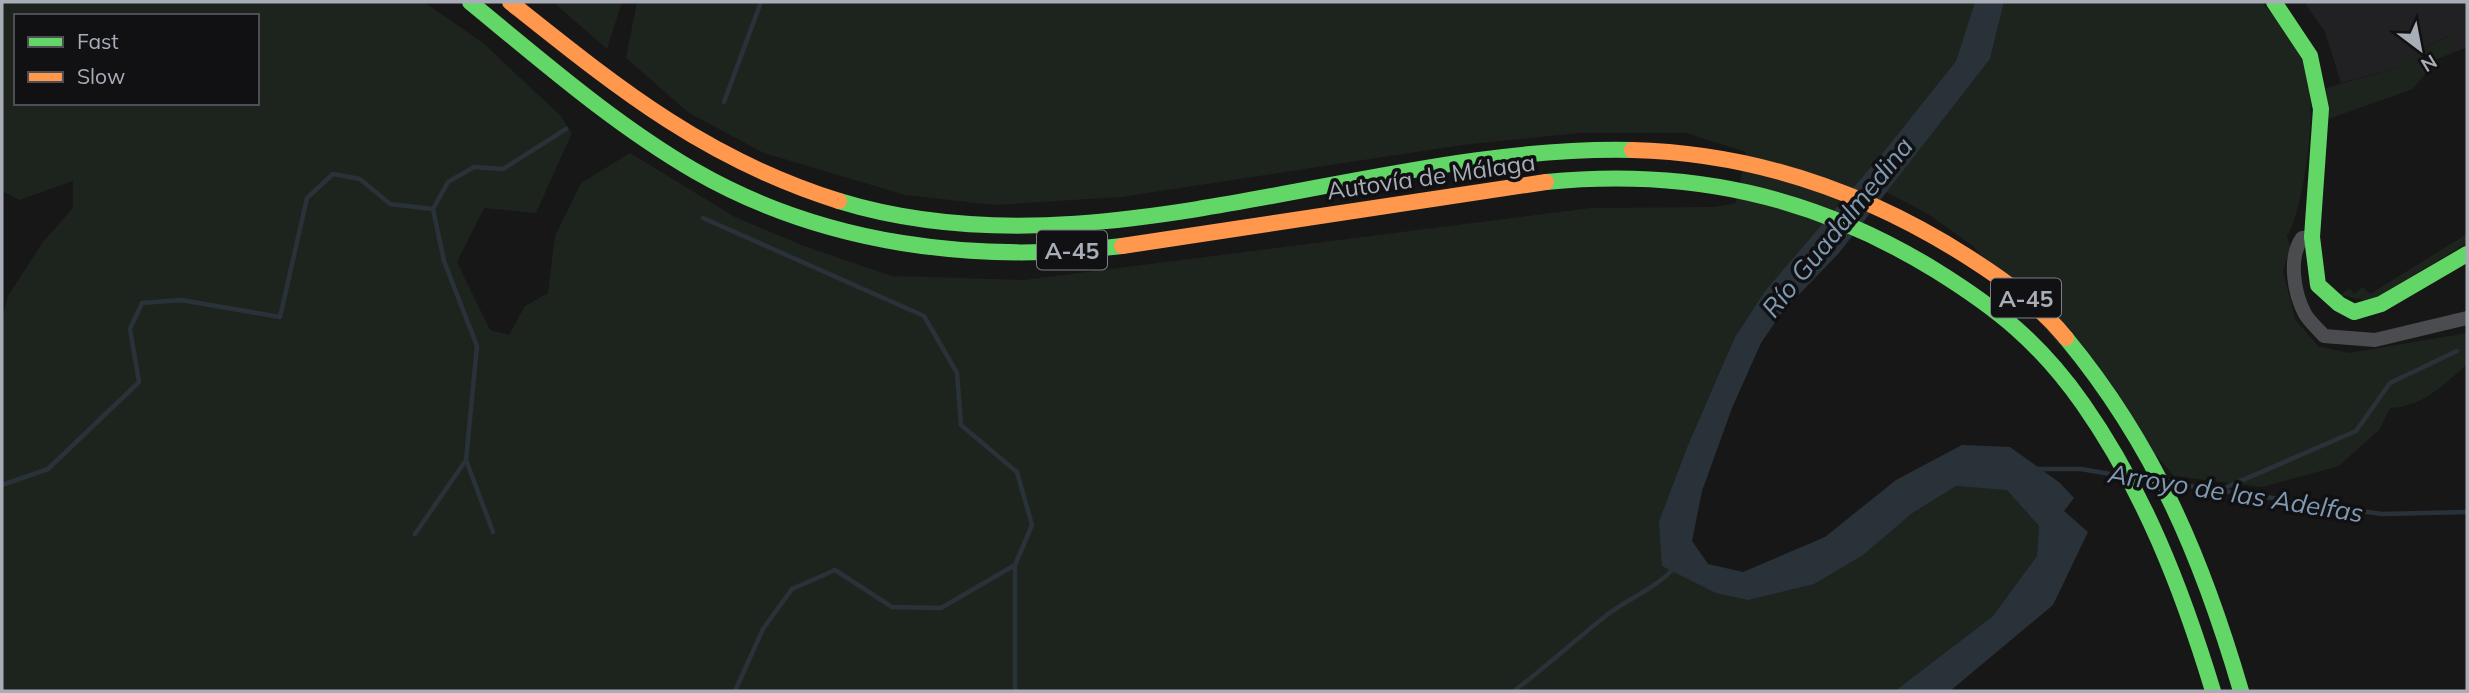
<svg xmlns="http://www.w3.org/2000/svg" width="2469" height="693" font-family="Mulish,sans-serif">
<style>
.built{fill:#212123}
.green{fill:#1d241e;fill-rule:evenodd}
.water{fill:#2a3239}
.lines{fill:none;stroke-linecap:round;stroke-linejoin:round}
.stream{stroke:#2a3239;stroke-width:4.5}
.street{stroke:#4b4c50;stroke-width:14}
.fast{stroke:#63d668;stroke-width:16}
.slow{stroke:#ff974d;stroke-width:16}
.labels{text-anchor:middle;dominant-baseline:central;stroke-width:7;stroke-linejoin:round;paint-order:stroke}
.shield{fill:#111113;stroke:#7b7e86;stroke-width:2}
.shield-label{font-size:23px;font-weight:bold;fill:#a8adb8}
.street-label{font-size:24px;fill:#a8adb8;stroke:#111113}
.water-label{font-size:26px;font-style:italic;fill:#7f9bb3;stroke:#111113}
</style>
<rect width="100%" height="100%" fill="#171717"/>
<path class="built" d="M 2304,2 L 2467,2 L 2467,47 L 2455,52 L 2448,36 L 2423,49 L 2403,66 L 2341,83 L 2325,32 Z"/>
<path class="green" d="M 2,2 L 424,2 L 483,43 L 561,116 L 572,133 L 536,213 L 484,208 L 457,262 L 490,330 L 509,335 L 525,306 L 548,293 L 555,236 L 581,183 L 630,153 L 735,217 L 804,246 L 892,276 L 1024,280 L 1591,208 L 1714,207 L 1736,203 L 1746,152 L 1686,133 L 1579,133 L 1462,145 L 1121,197 L 994,205 L 905,195 L 764,153 L 689,113 L 626,58 L 637,2 L 1975,2 L 1956,61 L 1882,154 L 1765,291 L 1735,337 L 1688,445 L 1659,521 L 1716,593 L 1911,514 L 1956,486 L 2007,489 L 2039,526 L 2037,556 L 1993,616 L 1895,691 L 2,691 L 2,319 L 8,296 L 43,242 L 73,208 L 73,181 L 19,200 L 2,191 ZM 16,16 L 257,16 L 257,103 L 16,103 Z
M 553,2 L 622,2 L 607,49 Z
M 2004,2 L 2262,2 C 2277,20 2296,44 2305,65 C 2319,97 2305,207 2287,236 L 2290,247 L 2283,271 L 2295,319 L 2318,346 L 2349,353 L 2467,333 L 2467,364 C 2444,385 2422,407 2390,408 L 2379,430 L 2339,466 L 2262,487 L 2174,476 L 1973,246 L 1928,214 L 1886,192 L 1990,59 Z
M 2449,36 L 2455,52 L 2437,59 L 2413,89 L 2328,119 L 2326,88 L 2403,66 L 2423,49 Z
M 2467,234 L 2467,243 L 2377,297 L 2364,300 L 2340,295 L 2350,288 L 2354,294 L 2363,287 L 2370,294 Z"/>
<path class="water" d="M 1975,2 L 2004,2 L 1990,59 L 1839,253 L 1782,312 L 1761,343 L 1732,408 L 1702,491 L 1692,541 L 1708,564 L 1743,572 L 1825,537 L 1896,480 L 1962,445 L 2010,447 L 2060,483 L 2074,498 L 2064,511 L 2088,532 L 2053,605 L 1950,691 L 1895,691 L 1993,616 L 2037,556 L 2039,526 L 2007,490 L 1956,486 L 1911,514 L 1863,555 L 1814,584 L 1748,600 L 1716,593 L 1662,566 L 1659,521 L 1688,445 L 1735,337 L 1765,291 L 1882,154 L 1956,61 Z"/>
<g class="lines">
<path class="stream" d="M 724,102 L 761,2
M 433,209 L 444,261 L 477,346 L 466,460 L 493,532
M 703,218 L 924,316 L 957,373 L 961,425 L 1017,472 L 1032,525 L 1015,565 L 941,608 L 892,607 L 835,570 L 792,589 L 763,629 L 735,691
M 2034,469 L 2081,469 L 2116,475
M 2176,484 L 2382,514 L 2467,512
M 2,485 L 48,469 L 139,382 L 130,329 L 142,303 L 181,300 L 280,317 L 307,198 L 333,174 L 360,179 L 390,204 L 433,209 L 448,182 L 474,167 L 503,169 L 566,129
M 2222,489 L 2356,431 L 2390,383 L 2457,351
M 415,534 L 466,460
M 1015,566 L 1015,691
M 1514,691 C 1546,667 1575,640 1607,615 C 1629,598 1655,589 1674,568"/>
<path class="street" d="M 2312,237 L 2302,238 C 2288,258 2294,293 2305,314 C 2310,322 2318,329 2324,336 L 2375,340 L 2467,318"/>
<path class="fast" d="M 470,2 C 542,61 614,124 695,171 C 824,245 976,264 1122,246
M 2274,2 L 2310,56 L 2321,109 L 2312,237 L 2318,285 L 2339,304 L 2354,312 L 2381,304 L 2467,254
M 1546,182 C 1688,168 1813,195 1935,270 C 1998,309 2040,343 2083,404 C 2144,491 2182,589 2213,691
M 839,201 C 1096,280 1371,144 1632,150
M 2066,338 C 2155,446 2202,558 2241,691"/>
<path class="slow" d="M 510,2 C 618,88 705,159 839,201
M 1632,150 C 1753,153 1866,192 1968,257 C 2004,280 2038,304 2066,338
M 1122,246 L 1546,182"/>
</g>
<g class="labels">
<g class="shield">
<rect x="1037" y="230.5" width="70" height="39" rx="5"/>
<rect x="1991" y="278.5" width="70" height="39" rx="5"/>
</g>
<g class="shield-label">
<text x="1072" y="250">A-45</text>
<text x="2026" y="298">A-45</text>
</g>
<g class="street-label">
<text transform="translate(1431 176) rotate(-8)">Autovía de Málaga</text>
</g>
<g class="water-label">
<text transform="translate(1837 227) rotate(-51)">Río Guadalmedina</text>
<text transform="translate(2236 493) rotate(9)">Arroyo de las Adelfas</text>
</g>
</g>
<rect width="2469" height="693" fill="none" stroke="#a8adb8" stroke-width="7"/>
<rect x="14" y="14" width="245" height="91" fill="#111113" stroke="#4d4f55" stroke-width="2"/>
<rect x="28" y="37" width="35" height="10" fill="#63d668" stroke="#4d4f55" stroke-width="2"/>
<text x="77" y="49" font-size="21" fill="#a8adb8">Fast</text>
<rect x="28" y="72" width="35" height="10" fill="#ff974d" stroke="#4d4f55" stroke-width="2"/>
<text x="77" y="84" font-size="21" fill="#a8adb8">Slow</text>
<g transform="translate(2420 49) rotate(148)" stroke="#111113" stroke-width="5" paint-order="stroke">
<path d="M0-5L12 26L0 18L-12 26Z" fill="#a8adb8"/>
<text y="-10" font-size="19" font-weight="bold" text-anchor="middle" fill="#a8adb8">N</text>
</g>
</svg>
